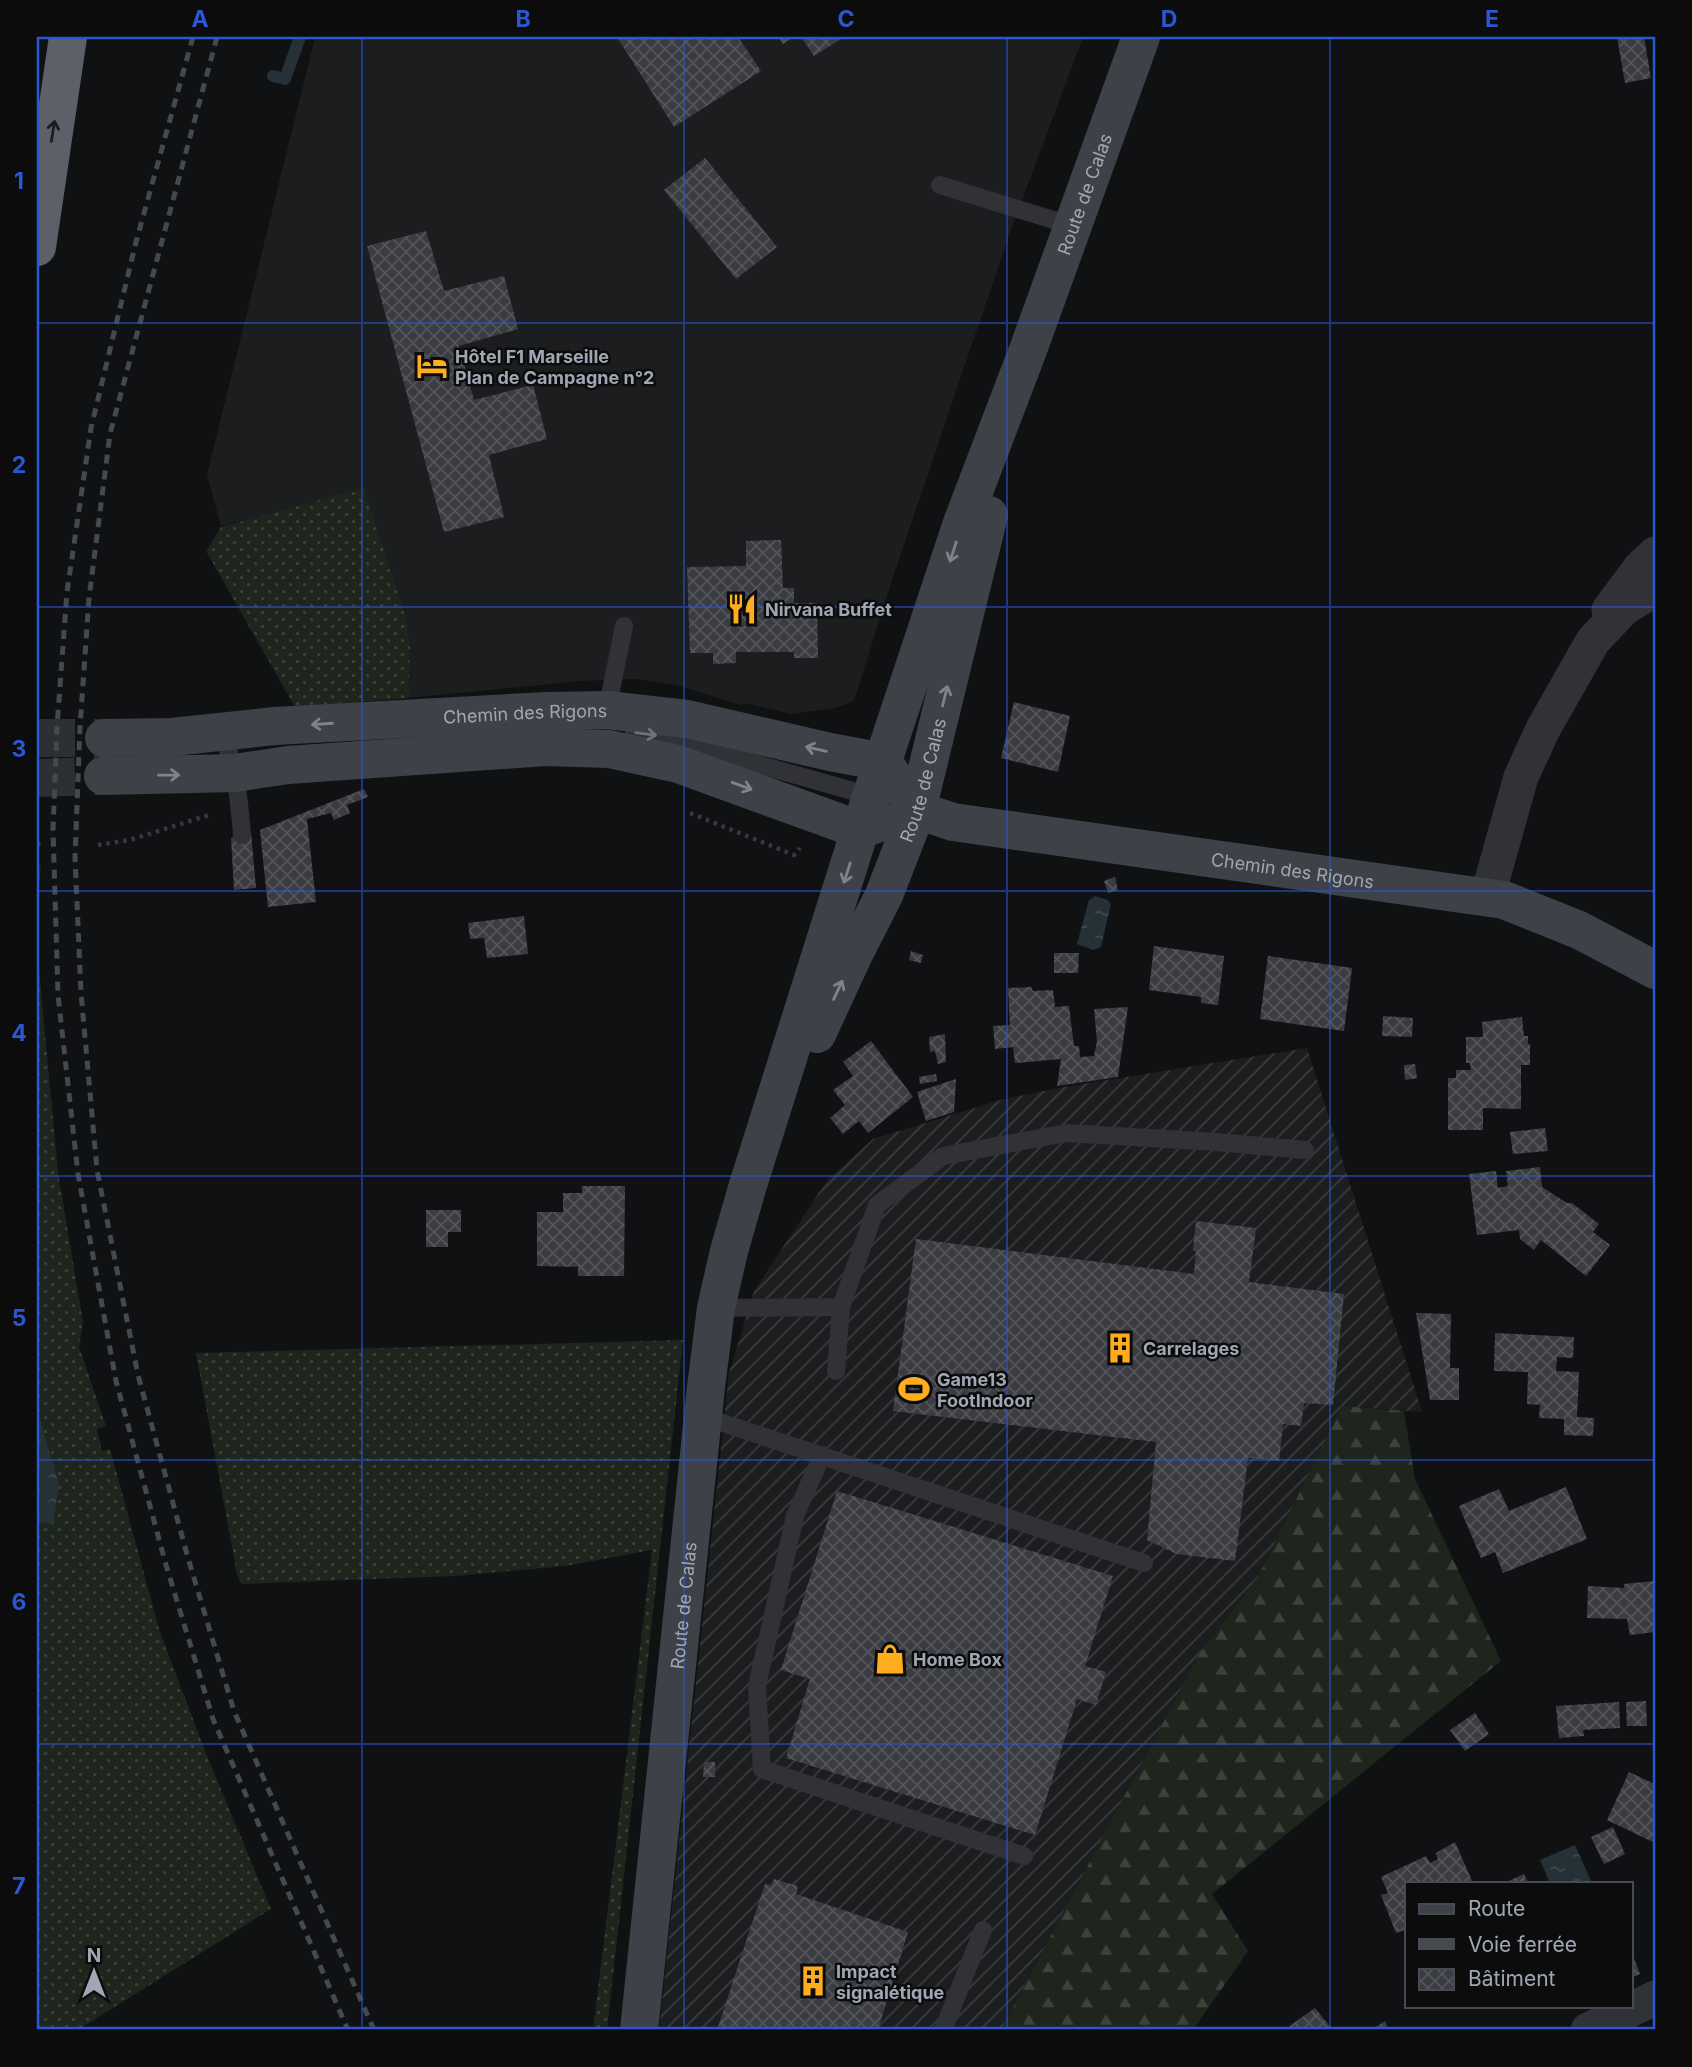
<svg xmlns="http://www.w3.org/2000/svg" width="1692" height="2067" font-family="Inter,sans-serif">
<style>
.built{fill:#1c1d1f}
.industrial{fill:url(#industrial-furrows)}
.grass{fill:url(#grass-dots)}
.forest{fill:url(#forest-firs)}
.water{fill:url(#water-ripples)}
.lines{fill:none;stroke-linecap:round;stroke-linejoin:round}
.stream{stroke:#263037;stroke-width:12}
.building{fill:url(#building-cross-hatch)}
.secondary-tunnel{stroke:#2d2f32;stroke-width:38;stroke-dasharray:38 19;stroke-linecap:butt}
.path{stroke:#37393f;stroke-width:4.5;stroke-dasharray:3.5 5;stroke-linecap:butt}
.lane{stroke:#313237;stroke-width:18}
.street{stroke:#313237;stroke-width:35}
.secondary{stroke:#3f4148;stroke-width:38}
.highway{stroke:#5d6069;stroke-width:38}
.rail{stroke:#46484f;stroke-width:5;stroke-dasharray:9 7;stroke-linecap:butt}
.oneway{stroke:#1c1d1f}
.oneway2{stroke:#7e838e}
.oneway3{stroke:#6e727c}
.grid{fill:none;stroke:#2a57d4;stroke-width:2;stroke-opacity:0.55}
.labels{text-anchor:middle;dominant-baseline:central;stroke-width:5;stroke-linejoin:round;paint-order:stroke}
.street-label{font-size:18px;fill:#a0a7b4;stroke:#0c0c0d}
.poi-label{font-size:18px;font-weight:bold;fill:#a0a7b4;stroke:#0c0c0d;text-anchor:start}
.neatline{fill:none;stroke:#2a57d4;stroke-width:2.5}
.grid-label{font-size:23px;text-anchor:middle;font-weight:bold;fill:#2a57d4}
</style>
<defs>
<pattern id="industrial-furrows" width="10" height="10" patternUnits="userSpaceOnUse" patternTransform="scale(1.75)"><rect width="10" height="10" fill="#1c1d1f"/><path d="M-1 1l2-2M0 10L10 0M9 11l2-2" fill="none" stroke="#3a3b3d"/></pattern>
<pattern id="grass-dots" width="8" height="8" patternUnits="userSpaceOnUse" patternTransform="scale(1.75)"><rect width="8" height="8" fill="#1d251d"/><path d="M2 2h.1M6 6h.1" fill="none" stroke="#3b423b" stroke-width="1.8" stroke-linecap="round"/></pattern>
<pattern id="forest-firs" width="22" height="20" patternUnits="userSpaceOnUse" patternTransform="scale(1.75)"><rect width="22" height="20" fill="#1d251d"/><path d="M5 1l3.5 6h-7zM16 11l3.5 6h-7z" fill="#3b423b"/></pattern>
<pattern id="water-ripples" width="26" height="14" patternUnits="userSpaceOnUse" patternTransform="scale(1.75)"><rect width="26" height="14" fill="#263037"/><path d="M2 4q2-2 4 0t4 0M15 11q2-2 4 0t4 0" fill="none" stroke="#424b52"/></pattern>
<pattern id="building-cross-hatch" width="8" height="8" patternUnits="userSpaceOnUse" patternTransform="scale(1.75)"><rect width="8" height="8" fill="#3b3c42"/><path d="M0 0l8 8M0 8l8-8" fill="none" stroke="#54555b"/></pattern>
</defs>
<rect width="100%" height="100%" fill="#101112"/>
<path class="built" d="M 315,37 L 1083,37 L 1009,235 L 891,583 L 854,701 L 835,708 L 791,714 L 750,704 L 741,705 L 676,685 L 637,679 L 581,681 L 408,698 L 404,635 L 361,493 L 221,526 L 207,475 Z"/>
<path class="industrial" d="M 1307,1048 L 1422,1412 L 1342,1406 L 1258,1577 L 1200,1653 L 1001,2030 L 659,2030 L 729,1373 L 754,1291 L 828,1179 L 873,1139 L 1000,1100 L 1058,1088 Z"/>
<path class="grass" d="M 364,488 L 406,618 L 410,648 L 408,698 L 295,707 L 206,551 L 221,527 Z
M 37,866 L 41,866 L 37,903 L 39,970 L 58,1172 L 83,1322 L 79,1347 L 106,1426 L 97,1429 L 102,1451 L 110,1449 L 160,1632 L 205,1751 L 271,1909 L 78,2030 L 37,2030 Z
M 683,1340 L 607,2030 L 593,2030 L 652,1550 L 565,1566 L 455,1576 L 241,1584 L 237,1574 L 196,1353 Z"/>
<path class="forest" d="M 1342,1406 L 1404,1411 L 1415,1479 L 1501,1661 L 1212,1894 L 1248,1951 L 1193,2030 L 1001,2030 L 1200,1653 L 1258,1577 Z"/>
<path class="water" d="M 1095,896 L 1108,900 L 1111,904 L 1101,947 L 1093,950 L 1077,944 L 1089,900 Z
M 37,1409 L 59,1485 L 53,1524 L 37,1522 Z
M 1575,1845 L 1592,1883 L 1550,1883 L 1540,1860 Z"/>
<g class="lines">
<path class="stream" d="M 273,76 L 285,79 L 300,37"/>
</g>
<path class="building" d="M 617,37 L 738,37 L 761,71 L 674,127 Z
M 778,37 L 794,37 L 783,44 Z
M 801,37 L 844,37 L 814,56 Z
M 1617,37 L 1644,37 L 1651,78 L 1625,83 Z
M 705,158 L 777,247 L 736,279 L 664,190 Z
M 426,231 L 444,291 L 504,276 L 518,329 L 459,346 L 474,400 L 533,385 L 547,439 L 489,455 L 504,517 L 444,532 L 367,246 Z
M 781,540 L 783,588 L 794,588 L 794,603 L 817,603 L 818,658 L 794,658 L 794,652 L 736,652 L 736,663 L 713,664 L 713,653 L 690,653 L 687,567 L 746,566 L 746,541 Z
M 1014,702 L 1070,716 L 1058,772 L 1001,758 Z
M 364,789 L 368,797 L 347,805 L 350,813 L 334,820 L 331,813 L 307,819 L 316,902 L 268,907 L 260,830 Z
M 251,832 L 256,888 L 234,890 L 231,838 Z
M 1115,877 L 1118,890 L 1108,893 L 1104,881 Z
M 524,916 L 528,954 L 487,958 L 484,938 L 470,939 L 468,923 Z
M 1154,946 L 1224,956 L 1218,1005 L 1201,1003 L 1201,997 L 1149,990 Z
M 911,951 L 923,955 L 921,963 L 909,960 Z
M 1054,953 L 1079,953 L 1078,973 L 1054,973 Z
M 1268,956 L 1352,968 L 1344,1031 L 1260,1019 Z
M 1031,987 L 1033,991 L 1053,990 L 1055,1007 L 1069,1006 L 1074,1046 L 1079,1046 L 1080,1057 L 1094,1056 L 1097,1041 L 1094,1009 L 1128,1007 L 1118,1077 L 1057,1086 L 1061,1059 L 1015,1063 L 1013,1047 L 995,1049 L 993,1026 L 1010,1025 L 1008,988 Z
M 1383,1016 L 1413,1018 L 1412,1037 L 1382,1036 Z
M 1522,1017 L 1524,1036 L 1528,1036 L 1528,1044 L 1530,1044 L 1530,1065 L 1521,1065 L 1521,1109 L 1483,1108 L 1483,1130 L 1448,1130 L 1448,1078 L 1456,1078 L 1456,1070 L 1471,1070 L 1470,1063 L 1466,1063 L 1466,1037 L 1483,1037 L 1482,1022 Z
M 945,1034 L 946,1062 L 938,1064 L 935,1051 L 930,1052 L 929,1037 Z
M 871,1041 L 913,1097 L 868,1133 L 859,1121 L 843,1134 L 830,1118 L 845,1105 L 833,1090 L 853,1076 L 843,1062 Z
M 1415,1064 L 1417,1078 L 1405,1080 L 1404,1065 Z
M 936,1074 L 937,1081 L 920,1084 L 919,1077 Z
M 956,1079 L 954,1112 L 926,1121 L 917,1092 Z
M 1545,1128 L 1548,1151 L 1513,1154 L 1510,1132 Z
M 1540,1167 L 1542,1187 L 1567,1203 L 1572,1203 L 1599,1224 L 1593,1232 L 1610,1245 L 1586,1276 L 1541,1240 L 1534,1250 L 1520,1239 L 1519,1230 L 1477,1235 L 1469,1174 L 1496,1171 L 1498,1188 L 1508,1186 L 1506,1171 Z
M 582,1186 L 625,1186 L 624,1276 L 578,1276 L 578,1267 L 537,1266 L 537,1212 L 563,1212 L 563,1193 L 582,1193 Z
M 426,1210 L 461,1210 L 461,1232 L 448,1232 L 448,1247 L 426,1247 Z
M 1196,1221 L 1256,1228 L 1249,1282 L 1344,1294 L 1333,1405 L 1304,1403 L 1301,1426 L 1283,1424 L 1279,1461 L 1248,1458 L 1235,1561 L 1177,1554 L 1147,1540 L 1156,1442 L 893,1411 L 916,1239 L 1194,1274 L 1196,1251 L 1193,1250 Z
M 1416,1313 L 1451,1314 L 1450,1368 L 1459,1368 L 1459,1400 L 1430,1400 Z
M 1495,1333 L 1574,1337 L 1573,1358 L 1557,1357 L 1556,1371 L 1579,1372 L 1577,1417 L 1594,1418 L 1593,1436 L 1564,1435 L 1564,1419 L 1539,1418 L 1540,1405 L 1527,1404 L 1528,1372 L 1494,1371 Z
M 1566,1487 L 1587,1539 L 1503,1573 L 1495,1552 L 1481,1558 L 1459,1506 L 1499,1489 L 1509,1511 Z
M 837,1491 L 1113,1576 L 1085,1666 L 1106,1672 L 1096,1705 L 1077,1699 L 1035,1835 L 786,1758 L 810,1679 L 781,1670 Z
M 1655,1581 L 1655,1632 L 1630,1635 L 1627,1619 L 1587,1618 L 1588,1586 L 1624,1588 L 1624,1584 Z
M 1646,1701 L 1647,1726 L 1627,1726 L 1626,1702 Z
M 1619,1702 L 1620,1728 L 1583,1730 L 1584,1736 L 1559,1738 L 1556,1706 Z
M 1475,1713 L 1489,1734 L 1465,1751 L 1450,1730 Z
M 704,1762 L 715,1762 L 715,1777 L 703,1777 Z
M 1629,1772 L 1655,1784 L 1655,1843 L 1607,1820 Z
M 1613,1827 L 1625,1854 L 1604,1864 L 1591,1837 Z
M 1455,1842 L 1473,1883 L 1407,1883 L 1407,1929 L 1396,1933 L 1381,1895 L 1388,1893 L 1381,1877 L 1426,1856 L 1430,1863 L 1438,1859 L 1436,1853 Z
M 1524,1874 L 1528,1883 L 1504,1883 Z
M 774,1879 L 798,1886 L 796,1894 L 908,1932 L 878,2030 L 717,2030 L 765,1884 L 771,1885 Z
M 1634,1958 L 1640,1974 L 1631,1978 L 1631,1960 Z
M 1315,2008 L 1333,2030 L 1284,2030 Z
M 1385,2021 L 1389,2030 L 1371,2030 Z"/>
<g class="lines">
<path class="secondary-tunnel" d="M 37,738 L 104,738
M 37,778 L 103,776"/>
<path class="path" d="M 690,813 L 794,855 L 800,848
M 37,844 L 41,844
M 98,845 L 130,840 L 209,815"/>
<path class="lane" d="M 940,185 L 1073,226
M 607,710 L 624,626
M 221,732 C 236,764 239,799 242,835
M 634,732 L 655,735 L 874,797
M 841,1307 L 877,1205 L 943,1156 L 1066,1133 L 1216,1142 L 1305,1150
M 716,1308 L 841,1307 L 836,1371
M 702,1416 L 1144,1563
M 822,1455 L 795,1516 L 757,1686 L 762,1769 L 1024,1856
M 943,2030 L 983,1930"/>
<path class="street" d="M 1609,610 L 1641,567 L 1655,554
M 1487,898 L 1521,777 L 1543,729 L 1593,641 L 1623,609 L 1655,589
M 1588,2030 L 1655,1998"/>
<g class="secondary">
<path id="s1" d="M 104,738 L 172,737 L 275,726 L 547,711 L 607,710 L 687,719 L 830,752 L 883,762 L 917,810 L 953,822 L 1504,900 L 1579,930 L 1655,970"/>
<path d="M 103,776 L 235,773 L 288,765 L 545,747 L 609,749 L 678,764 L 860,830 L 882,822"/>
<path id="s2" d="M 817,1034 L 853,956 L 884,895 L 917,810 L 989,515"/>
<path id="s3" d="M 639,2030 L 706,1387 L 716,1308 L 729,1251 L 748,1185 L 860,830 L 962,523 L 1028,350 L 1141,37"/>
</g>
<path class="highway" d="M 37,247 L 68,37"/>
<path class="rail" d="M 193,37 L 136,242 L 91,428 L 67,592 L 57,727 L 53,830 L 58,995 L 78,1174 L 116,1381 L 166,1565 L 213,1719 L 348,2030
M 217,37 L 110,434 L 89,598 L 80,727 L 75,857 L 81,993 L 97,1170 L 138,1375 L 188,1558 L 234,1711 L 374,2030"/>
</g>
<defs><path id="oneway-shaft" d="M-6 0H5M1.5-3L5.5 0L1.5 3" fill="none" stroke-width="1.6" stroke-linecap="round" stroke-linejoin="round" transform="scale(1.75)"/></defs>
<use class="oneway" href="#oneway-shaft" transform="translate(53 131) rotate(-81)"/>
<g class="oneway2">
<use href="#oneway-shaft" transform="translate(953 552) rotate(108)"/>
<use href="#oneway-shaft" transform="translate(945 696) rotate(-76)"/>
<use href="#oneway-shaft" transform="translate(322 724) rotate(176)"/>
<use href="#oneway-shaft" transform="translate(816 749) rotate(-167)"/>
<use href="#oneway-shaft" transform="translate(169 775) rotate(-1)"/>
<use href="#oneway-shaft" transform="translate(742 786) rotate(20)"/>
<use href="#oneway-shaft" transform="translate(847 873) rotate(108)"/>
<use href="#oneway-shaft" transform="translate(838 990) rotate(-65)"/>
</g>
<use class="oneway3" href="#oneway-shaft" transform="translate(646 734) rotate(8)"/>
<path class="grid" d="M 362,37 L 362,2030M 684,37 L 684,2030M 1007,37 L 1007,2030M 1330,37 L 1330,2030M 37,323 L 1655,323M 37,607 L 1655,607M 37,891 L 1655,891M 37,1176 L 1655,1176M 37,1460 L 1655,1460M 37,1744 L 1655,1744"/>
<defs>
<g id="hotel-bare" transform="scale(2.415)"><path d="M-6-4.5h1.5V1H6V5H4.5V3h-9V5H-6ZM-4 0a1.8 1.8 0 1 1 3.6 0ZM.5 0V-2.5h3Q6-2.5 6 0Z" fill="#ffad1c" stroke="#0c0c0d" stroke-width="2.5" paint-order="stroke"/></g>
<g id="restaurant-bare" transform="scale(2.415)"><path d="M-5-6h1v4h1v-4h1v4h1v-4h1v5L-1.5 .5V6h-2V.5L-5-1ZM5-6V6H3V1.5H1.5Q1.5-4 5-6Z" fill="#ffad1c" stroke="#0c0c0d" stroke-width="2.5" paint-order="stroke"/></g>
<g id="building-bare" transform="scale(2.415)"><path d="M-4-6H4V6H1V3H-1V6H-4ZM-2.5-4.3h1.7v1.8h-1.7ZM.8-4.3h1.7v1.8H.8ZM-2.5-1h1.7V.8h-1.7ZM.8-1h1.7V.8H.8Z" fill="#ffad1c" stroke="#0c0c0d" stroke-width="2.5" paint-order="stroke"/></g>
<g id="stadium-bare" transform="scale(2.415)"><path d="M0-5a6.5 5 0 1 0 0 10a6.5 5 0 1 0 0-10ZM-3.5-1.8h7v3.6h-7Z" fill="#ffad1c" stroke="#0c0c0d" stroke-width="2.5" paint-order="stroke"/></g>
<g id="shop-bare" transform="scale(2.415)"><path d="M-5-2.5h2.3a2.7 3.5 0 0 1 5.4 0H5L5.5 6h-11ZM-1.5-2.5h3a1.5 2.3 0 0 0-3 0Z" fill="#ffad1c" stroke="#0c0c0d" stroke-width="2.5" paint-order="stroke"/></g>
</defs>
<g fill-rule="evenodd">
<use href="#hotel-bare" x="432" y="366"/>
<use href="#restaurant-bare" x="742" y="609"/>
<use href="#building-bare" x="1120" y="1348"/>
<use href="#stadium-bare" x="914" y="1389"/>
<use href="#shop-bare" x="890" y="1659"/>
<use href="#building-bare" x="813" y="1981"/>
</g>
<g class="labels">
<g class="street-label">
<text stroke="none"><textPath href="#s3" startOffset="1900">Route de Calas</textPath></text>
<text stroke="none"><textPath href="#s1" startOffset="422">Chemin des Rigons</textPath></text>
<text stroke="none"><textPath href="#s2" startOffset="276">Route de Calas</textPath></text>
<text stroke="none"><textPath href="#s1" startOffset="1225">Chemin des Rigons</textPath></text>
<text stroke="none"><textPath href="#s3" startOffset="427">Route de Calas</textPath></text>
</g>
<g class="poi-label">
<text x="455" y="356">Hôtel F1 Marseille<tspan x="455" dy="21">Plan de Campagne n°2</tspan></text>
<text x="765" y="609">Nirvana Buffet</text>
<text x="1143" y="1348">Carrelages</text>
<text x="937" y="1379">Game13<tspan x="937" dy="21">FootIndoor</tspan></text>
<text x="913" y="1659">Home Box</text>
<text x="836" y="1971">Impact<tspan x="836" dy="21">signalétique</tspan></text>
</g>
</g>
<rect width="1692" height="2067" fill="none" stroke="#0c0c0d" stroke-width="77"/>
<rect x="1405" y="1882" width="228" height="126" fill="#0c0c0d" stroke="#474a50" stroke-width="2"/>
<rect x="1419" y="1904" width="35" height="10" fill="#3f4148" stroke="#474a50" stroke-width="2"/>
<text x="1468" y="1916" font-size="21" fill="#a0a7b4">Route</text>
<rect x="1419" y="1939" width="35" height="10" fill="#46484f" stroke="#474a50" stroke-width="2"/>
<text x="1468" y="1952" font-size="21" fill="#a0a7b4">Voie ferrée</text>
<rect x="1419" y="1969" width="35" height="21" fill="url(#building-cross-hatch)" stroke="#474a50" stroke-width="2"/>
<text x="1468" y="1986" font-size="21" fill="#a0a7b4">Bâtiment</text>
<g transform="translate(94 1972)" stroke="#0c0c0d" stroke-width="5" paint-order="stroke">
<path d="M0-5L12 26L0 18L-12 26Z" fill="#a0a7b4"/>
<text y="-10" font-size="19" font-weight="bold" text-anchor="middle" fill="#a0a7b4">N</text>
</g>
<rect x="38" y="38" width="1616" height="1990" class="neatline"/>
<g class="grid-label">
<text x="200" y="27">A</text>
<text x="523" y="27">B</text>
<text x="846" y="27">C</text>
<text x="1169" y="27">D</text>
<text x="1492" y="27">E</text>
<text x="19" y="189">1</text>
<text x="19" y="473">2</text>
<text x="19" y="757">3</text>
<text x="19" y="1041">4</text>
<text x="19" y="1326">5</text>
<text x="19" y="1610">6</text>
<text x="19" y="1894">7</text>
</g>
</svg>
